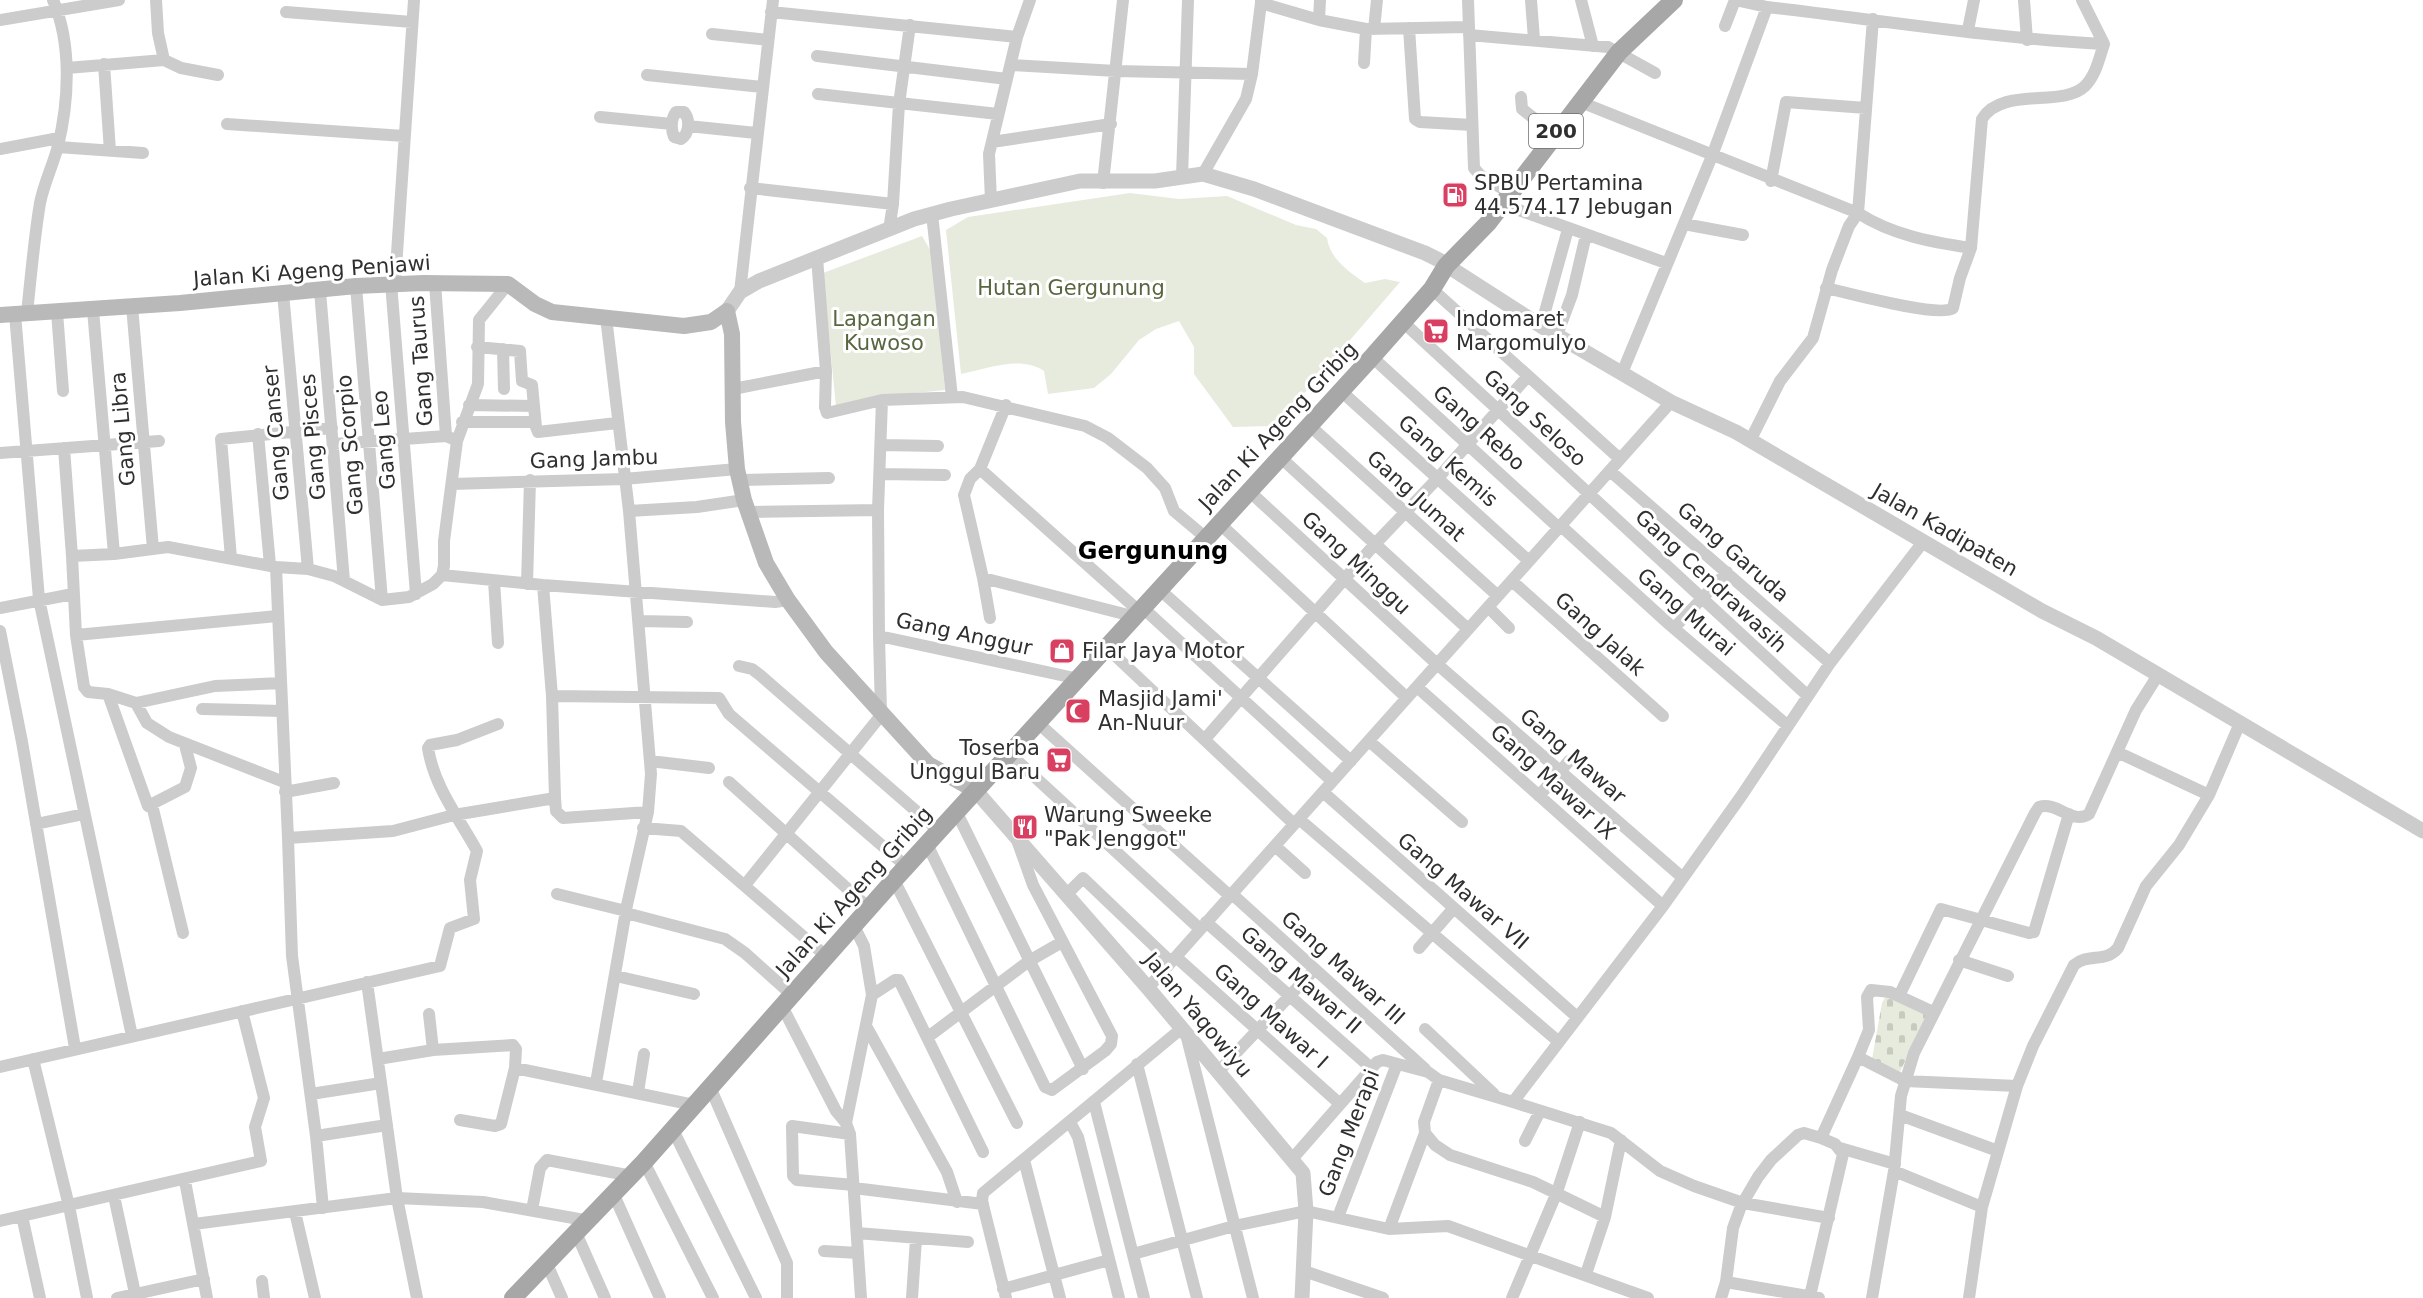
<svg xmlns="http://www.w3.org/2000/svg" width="2423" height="1298" font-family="'DejaVu Sans',sans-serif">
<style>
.green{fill:#e7ebde}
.cemetery{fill:url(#cemetery-stones)}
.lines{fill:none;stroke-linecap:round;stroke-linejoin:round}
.minor{stroke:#ccc;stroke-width:12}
.tertiary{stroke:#ccc;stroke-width:15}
.secondary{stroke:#b9b9b9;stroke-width:16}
.primary{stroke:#a7a7a7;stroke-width:18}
.labels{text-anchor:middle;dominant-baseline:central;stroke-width:6;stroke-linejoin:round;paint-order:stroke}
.shield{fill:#fff;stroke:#6d6d6d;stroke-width:1.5}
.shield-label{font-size:20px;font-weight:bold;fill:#2f2f2f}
.poi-label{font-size:21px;fill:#2f2f2f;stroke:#fff;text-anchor:start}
.street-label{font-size:21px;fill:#2f2f2f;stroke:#fff}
.park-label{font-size:21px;fill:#58673f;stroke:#fff}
.quarter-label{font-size:24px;font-weight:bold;fill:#000;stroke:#fff}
</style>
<defs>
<pattern id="cemetery-stones" width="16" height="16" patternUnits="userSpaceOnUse" patternTransform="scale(1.5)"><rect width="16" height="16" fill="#e7ebde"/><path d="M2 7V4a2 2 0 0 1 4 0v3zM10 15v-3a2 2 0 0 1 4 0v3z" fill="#c6cabf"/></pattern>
</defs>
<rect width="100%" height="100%" fill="#fff"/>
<path class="green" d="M 1130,193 L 1179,199 L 1227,196 L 1296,225 L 1316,229 L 1327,238 C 1330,259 1348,271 1365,283 L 1385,279 L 1400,282 L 1276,426 L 1233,427 L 1194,374 L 1194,347 L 1179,321 L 1156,329 L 1139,340 L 1111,374 L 1094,388 L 1048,394 L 1044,371 C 1021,355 986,369 961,374 L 946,230 L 968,217 Z
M 922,236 L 932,253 L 945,390 L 886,396 L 836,407 L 823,273 Z"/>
<path class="cemetery" d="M 1886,996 L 1928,1013 L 1900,1072 L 1872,1059 L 1882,1003 Z"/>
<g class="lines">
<path class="minor" d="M 156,0 L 158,33 L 164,60 L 181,68 L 218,75
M 1261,0 L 1261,3 L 1319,20
M 1320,0 L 1319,20 L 1366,29 L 1468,27
M 1468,0 L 1474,168 L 1480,175 L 1510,193
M 1531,0 L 1534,39
M 1581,0 L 1593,46
M 1735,0 L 1767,7 C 1879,20 1991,38 2104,44
M 2024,0 L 2027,40
M 286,12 L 412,22
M 771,12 L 1017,37 L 989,154 L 991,201
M 0,20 L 119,0
M 1725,26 L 1735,0
M 1409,28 L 1415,119 L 1420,122 L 1472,125
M 1374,29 L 1377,0
M 1968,30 L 1974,0
M 712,34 L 768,40
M 1469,35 L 1608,47 L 1655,73
M 1017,37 L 1030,0
M 817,56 L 1007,79
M 1364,63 L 1366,29
M 104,64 L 110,151
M 1012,65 L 1116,71 L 1252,74 L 1261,3
M 67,68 L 164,60
M 647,75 L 762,87
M 818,94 L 998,114
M 1521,97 L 1522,109 L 1554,134
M 1578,101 L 1858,213 C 1892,235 1931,242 1971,248
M 676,112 L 684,112 C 690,119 690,133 681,139 L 674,137 C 671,129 671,119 676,112 Z
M 600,117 L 672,124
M 227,124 L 404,136
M 688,126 L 756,133
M 992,142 L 1111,124
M 58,147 L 143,153
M 0,149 L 59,138
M 1203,174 L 1246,99 L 1252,74
M 1182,177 L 1188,0
M 1771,181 L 1786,102 L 1866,108
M 1103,183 L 1123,0
M 750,188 L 893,204
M 1502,204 L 1666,263
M 932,214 L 952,397
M 1684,224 L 1743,235
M 889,230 L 893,204 L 899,104 L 910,25
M 817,258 L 826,371 L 825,407 L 827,413 L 882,400 L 963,397 L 1085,426 L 1108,438 L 1147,468 L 1165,488 L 1174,511 L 1205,537
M 391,283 L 416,594
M 395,283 L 414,0
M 435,283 L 446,436
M 356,286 L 382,600
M 1826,288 C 1848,293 1939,318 1953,308 L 1960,278 L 1971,248 L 1982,119 C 2002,86 2063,108 2085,86 C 2096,75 2099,59 2104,44 L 2082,0
M 1432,289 L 1620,459
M 320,291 L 344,581
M 740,292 L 773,0
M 283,293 L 308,569
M 132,306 L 153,549
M 93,310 L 114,554 L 72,556 L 76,635 L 277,616
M 57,312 L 63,391
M 27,313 C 31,276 34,239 40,203 C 44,183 53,165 58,146 C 69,100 72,44 53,0
M 15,314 L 39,599 L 132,1036
M 1403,322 L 1808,696
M 1541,326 L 1568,229
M 1557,335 L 1572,295 L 1586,235
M 477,347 L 520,351 L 522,381 L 532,385 L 536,427 L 538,432 L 617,423
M 503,349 L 504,389
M 1372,357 L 1559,528
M 1622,373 L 1712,156 L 1767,7
M 733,389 L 826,371
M 1341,391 L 1529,561
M 469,405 L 534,406
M 1006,405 L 980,469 L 970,479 L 964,495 L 983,578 L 1136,617
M 462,422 L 535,422
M 1309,425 L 1498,596
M 258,434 L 270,565
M 1750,441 L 1780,381 L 1813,338 L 1832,270 L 1849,226 L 1858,213 L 1873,19
M 334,444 L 446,436 L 453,439
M 881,445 L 938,446
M 64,448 L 72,556
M 0,453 L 159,441
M 1280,457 L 1468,629
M 980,469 L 1140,612
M 1610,471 L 1830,663
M 880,474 L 945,475
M 740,480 L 829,478
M 452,484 L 624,479 L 737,469
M 1249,491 L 1437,664 L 1683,878
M 629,511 L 697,507 L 744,500
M 749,512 L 878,510
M 1219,523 L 1407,698
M 1561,526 L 1670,625 L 1787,725
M 114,554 L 168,547 L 276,567 L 308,569 L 334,576 L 382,600 L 409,597 L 433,584 L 442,575 L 444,566 L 444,541 L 457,441 L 478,384 L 479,320 L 508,284
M 231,558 L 221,439 L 332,428
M 276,567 L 288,838
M 442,575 L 543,585 L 775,602 L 788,600
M 983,578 L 990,618
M 494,581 L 498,643
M 1512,581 L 1663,716
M 527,584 L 530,480
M 543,585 L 552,696 L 555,798
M 1159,589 L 1351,761
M 1488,607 L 1509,628
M 0,608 L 73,594
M 1143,608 L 1332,781
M 640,621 L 687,622
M 1674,628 L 1727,572
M 0,631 L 22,742 L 75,1048
M 76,635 L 84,687 L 88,692 L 108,694 L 136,703 L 215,686 L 281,683
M 879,636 L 878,510 L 882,400
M 1107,648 L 1294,824
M 739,666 L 752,669 L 760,675 L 939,831
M 1417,687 L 1663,906
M 108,694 L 148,806 L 185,787 L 191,768 L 185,745
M 552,696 L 719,698 L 729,714 L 907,867
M 136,703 L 147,723 L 169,737 L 284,782
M 202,709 L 281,711
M 881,712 L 879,636 L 1079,679
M 1038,723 L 1230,896
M 1205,739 L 1375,544 L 1438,478 L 1528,376
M 1369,741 L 1462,822
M 2117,752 L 2209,795
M 1011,755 L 1200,929
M 650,761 L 709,768
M 729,782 L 870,909
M 285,792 L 334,783
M 1323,792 L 1577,1017
M 1539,796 L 1569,761
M 152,805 L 183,933
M 957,813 L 1083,1069
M 1299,819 L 1559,1042
M 36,824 L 84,814
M 643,828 L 681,831 L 826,956
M 927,844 L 1045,1087 L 1052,1090 L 1105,1051 L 1111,1044 L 1112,1036 L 1033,885 L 1017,840
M 1275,846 L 1305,873
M 894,880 L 1017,1123
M 745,885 L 882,714
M 557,894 L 626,911
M 1232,894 L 1425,1069
M 1066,895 L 1083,878 L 1171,962
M 626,913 L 725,939 L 745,953 L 792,995
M 1206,922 L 1370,1067
M 854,926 L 864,946 L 872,995 L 846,1123 L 850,1134 L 861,1298
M 1419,948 L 1453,909
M 1176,957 L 1340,1104
M 1959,960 L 2008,976
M 616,976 L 694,994
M 367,982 L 397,1198 L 417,1298
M 1148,988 L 1671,402
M 872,995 L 895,980 L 899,980 L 983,1152
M 1899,996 L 1941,909 L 2029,933 L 2034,932 L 2069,814
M 782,1006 L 836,1111 L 846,1123
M 866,1026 L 947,1172 L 957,1202
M 1425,1029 L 1494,1094
M 1186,1034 L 1253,1298
M 928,1037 L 1029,961 L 1062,942
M 433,1050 L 513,1045 L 516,1049 L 515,1068
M 1858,1057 L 1869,1030 L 1867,997 L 1871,990 L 1890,992 L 1933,1012
M 33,1059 L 69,1206 L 87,1298
M 378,1059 L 433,1050 L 429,1014
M 1137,1064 L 1197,1298
M 0,1067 L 440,966 L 450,928 L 474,919 L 470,880 L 477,851 C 459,818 434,787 428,748 L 430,745 L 457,740 L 498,724
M 1218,1072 L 1315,969
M 1439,1080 L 1424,1122 L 1425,1133 L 1435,1145 L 1450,1155 L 1533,1182 L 1605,1217
M 596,1083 L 627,905 L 648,812 L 651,774 L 629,511 L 606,317
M 710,1087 L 787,1263 L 787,1298
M 638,1092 L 644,1054
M 311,1094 L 381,1083
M 1094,1102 L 1144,1298
M 1900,1115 L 1998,1151
M 460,1120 L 495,1126 L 501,1124 L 515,1068 L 694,1105
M 1070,1122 L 1078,1137 L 1119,1298
M 673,1130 L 756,1298
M 850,1134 L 792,1126 L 793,1176 L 797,1180 L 854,1185
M 316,1136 L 387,1125
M 1525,1141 L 1540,1111
M 1840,1148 L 1895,1164
M 1293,1158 L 1377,1062 L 1383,1060 L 1428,1072 L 1439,1080 L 1513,1102
M 1024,1160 L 1060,1298
M 644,1162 L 713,1298
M 1894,1171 L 1982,1207
M 185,1181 L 207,1298
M 854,1188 L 983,1204
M 614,1195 L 660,1298
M 114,1196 L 136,1298
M 323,1208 L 316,1136 L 292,956 L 288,838 L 393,831 L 454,815 L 555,798 L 556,811 L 563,818 L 648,812
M 532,1210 L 540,1168 L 547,1160 L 632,1176
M 295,1212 L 315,1298
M 22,1216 L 40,1298
M 1338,1217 L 1397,1064
M 1829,1218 L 1743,1203 L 1694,1186 L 1660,1171 L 1611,1133 L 1513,1102 L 1663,906 L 1742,795 L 1830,663 L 1923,542
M 0,1221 L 261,1161 L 255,1127 L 264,1098 L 242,1011
M 194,1224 L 397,1198 L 483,1202 L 590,1221
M 1389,1229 L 1425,1133
M 857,1233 L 968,1242
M 577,1235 L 605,1298
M 824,1251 L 858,1253
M 1133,1254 L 1234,1226 L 1306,1211 L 1389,1229 L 1448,1226 L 1648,1298
M 547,1264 L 562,1298
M 1304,1271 L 1383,1298
M 1586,1274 L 1605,1217 L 1621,1140
M 262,1281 L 264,1298
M 1726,1282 L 1733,1228 L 1741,1206 L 1758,1177 L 1771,1160 L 1798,1135 L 1804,1133 L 1821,1138 L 1858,1057 L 1905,1081 L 2017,1086
M 1003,1289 L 1109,1260
M 1810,1296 L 1843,1154 L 1835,1144 L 1821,1138
M 117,1298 L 204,1279
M 912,1298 L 916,1239
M 1006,1298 L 982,1201 L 983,1193 L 1181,1029
M 1512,1298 L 1557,1192 L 1580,1122
M 1721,1298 L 1726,1282 L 1819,1298
M 1872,1298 L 1894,1171 L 1901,1096 L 1914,1053 L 2035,813 L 2039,807 C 2057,801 2072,825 2089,814 L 2136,710 L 2158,675
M 1969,1298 L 1982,1207 L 2017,1086 L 2033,1046 L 2074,965 C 2088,953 2106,963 2118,948 L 2146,886 L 2179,845 L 2209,795 L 2240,723"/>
<path class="tertiary" d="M 1446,265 L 1541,326 L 1671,402 L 1736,432 L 2042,611 L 2096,638 L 2423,831
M 727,311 L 740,292 L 759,281 L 914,219 L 951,209 L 1080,181 L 1155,181 L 1203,174 L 1254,189 L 1425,253 L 1447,264
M 976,791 L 1148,988 L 1303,1173 L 1306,1211 L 1302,1298"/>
<path class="secondary" d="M 0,315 L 180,303 L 356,286 L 423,283 L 508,284 L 535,304 L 552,312 L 684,326 L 711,322 L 727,311 L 732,334 L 733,422 L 737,469 L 744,500 L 766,563 L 788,600 L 826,652 L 928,764 L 976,791"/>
<path class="primary" d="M 513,1298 L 644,1162 L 894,880 L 1372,357 L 1432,289 L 1446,266 L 1488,223 L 1619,52 L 1674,0"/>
</g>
<defs>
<g id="fuel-square" transform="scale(1.35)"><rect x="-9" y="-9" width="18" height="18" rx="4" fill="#d83f60" stroke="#fff"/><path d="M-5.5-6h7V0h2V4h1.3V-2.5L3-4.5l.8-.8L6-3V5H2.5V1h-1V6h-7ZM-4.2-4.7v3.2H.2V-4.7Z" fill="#fff"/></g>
<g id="supermarket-square" transform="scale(1.35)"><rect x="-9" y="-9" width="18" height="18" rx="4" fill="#d83f60" stroke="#fff"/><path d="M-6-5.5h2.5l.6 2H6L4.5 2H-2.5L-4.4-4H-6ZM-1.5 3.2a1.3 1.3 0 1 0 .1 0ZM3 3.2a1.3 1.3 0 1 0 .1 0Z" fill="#fff"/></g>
<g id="shop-square" transform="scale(1.35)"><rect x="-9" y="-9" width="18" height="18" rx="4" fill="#d83f60" stroke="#fff"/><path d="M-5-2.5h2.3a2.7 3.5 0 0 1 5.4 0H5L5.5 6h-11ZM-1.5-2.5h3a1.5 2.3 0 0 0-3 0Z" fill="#fff"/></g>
<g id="mosque-square" transform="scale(1.35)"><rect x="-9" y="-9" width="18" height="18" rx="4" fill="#d83f60" stroke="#fff"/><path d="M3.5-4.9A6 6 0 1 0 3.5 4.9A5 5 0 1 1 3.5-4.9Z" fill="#fff"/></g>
<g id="restaurant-square" transform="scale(1.35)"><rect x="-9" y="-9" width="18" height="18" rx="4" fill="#d83f60" stroke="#fff"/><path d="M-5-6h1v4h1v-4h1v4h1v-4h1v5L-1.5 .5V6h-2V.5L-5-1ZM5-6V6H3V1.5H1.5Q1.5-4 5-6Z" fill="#fff"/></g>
</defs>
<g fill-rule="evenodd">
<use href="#fuel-square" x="1455" y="195"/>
<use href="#supermarket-square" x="1436" y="331"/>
<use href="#shop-square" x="1062" y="651"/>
<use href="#mosque-square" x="1078" y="711"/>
<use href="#supermarket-square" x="1059" y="760"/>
<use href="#restaurant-square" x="1025" y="827"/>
</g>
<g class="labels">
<rect class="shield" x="1529" y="114" width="54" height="34" rx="4.5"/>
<g class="shield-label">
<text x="1556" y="131">200</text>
</g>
<g class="poi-label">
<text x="1474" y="183">SPBU Pertamina<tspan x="1474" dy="24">44.574.17 Jebugan</tspan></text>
<text x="1456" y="319">Indomaret<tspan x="1456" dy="24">Margomulyo</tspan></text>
<text x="1082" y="651">Filar Jaya Motor</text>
<text x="1098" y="699">Masjid Jami'<tspan x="1098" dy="24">An-Nuur</tspan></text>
<text x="1040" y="748" text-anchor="end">Toserba<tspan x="1040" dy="24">Unggul Baru</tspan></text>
<text x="1044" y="815">Warung Sweeke<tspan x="1044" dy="24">"Pak Jenggot"</tspan></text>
</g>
<g class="street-label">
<text transform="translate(312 271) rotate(-4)">Jalan Ki Ageng Penjawi</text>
<text transform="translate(421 361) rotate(-94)">Gang Taurus</text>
<text transform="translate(1535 418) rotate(43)">Gang Seloso</text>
<text transform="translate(1278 426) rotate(-47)">Jalan Ki Ageng Gribig</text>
<text transform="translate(1479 428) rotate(42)">Gang Rebo</text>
<text transform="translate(123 429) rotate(-95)">Gang Libra</text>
<text transform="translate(276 433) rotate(-95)">Gang Canser</text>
<text transform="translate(313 437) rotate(-95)">Gang Pisces</text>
<text transform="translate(384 440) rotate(-95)">Gang Leo</text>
<text transform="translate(350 445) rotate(-95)">Gang Scorpio</text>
<text transform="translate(594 459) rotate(-2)">Gang Jambu</text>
<text transform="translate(1448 461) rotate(42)">Gang Kemis</text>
<text transform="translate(1416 496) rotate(42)">Gang Jumat</text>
<text transform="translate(1945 530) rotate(30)">Jalan Kadipaten</text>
<text transform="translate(1733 552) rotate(41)">Gang Garuda</text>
<text transform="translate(1356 563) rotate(43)">Gang Minggu</text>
<text transform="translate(1711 581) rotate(43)">Gang Cendrawasih</text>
<text transform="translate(1686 612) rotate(41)">Gang Murai</text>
<text transform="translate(964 634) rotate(12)">Gang Anggur</text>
<text transform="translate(1600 634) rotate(42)">Gang Jalak</text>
<text transform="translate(1573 756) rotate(41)">Gang Mawar</text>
<text transform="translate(1553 782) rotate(42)">Gang Mawar IX</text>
<text transform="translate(1463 891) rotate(41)">Gang Mawar VII</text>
<text transform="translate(854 892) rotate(-48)">Jalan Ki Ageng Gribig</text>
<text transform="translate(1343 968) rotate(42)">Gang Mawar III</text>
<text transform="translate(1301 980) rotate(41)">Gang Mawar II</text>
<text transform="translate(1198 1015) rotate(50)">Jalan Yaqowiyu</text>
<text transform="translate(1271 1016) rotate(42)">Gang Mawar I</text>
<text transform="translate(1349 1133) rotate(-69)">Gang Merapi</text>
</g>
<g class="park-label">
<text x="1071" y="288">Hutan Gergunung</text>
<text x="884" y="319">Lapangan<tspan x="884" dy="24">Kuwoso</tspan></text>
</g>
<g class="quarter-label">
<text x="1153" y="551">Gergunung</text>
</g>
</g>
</svg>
